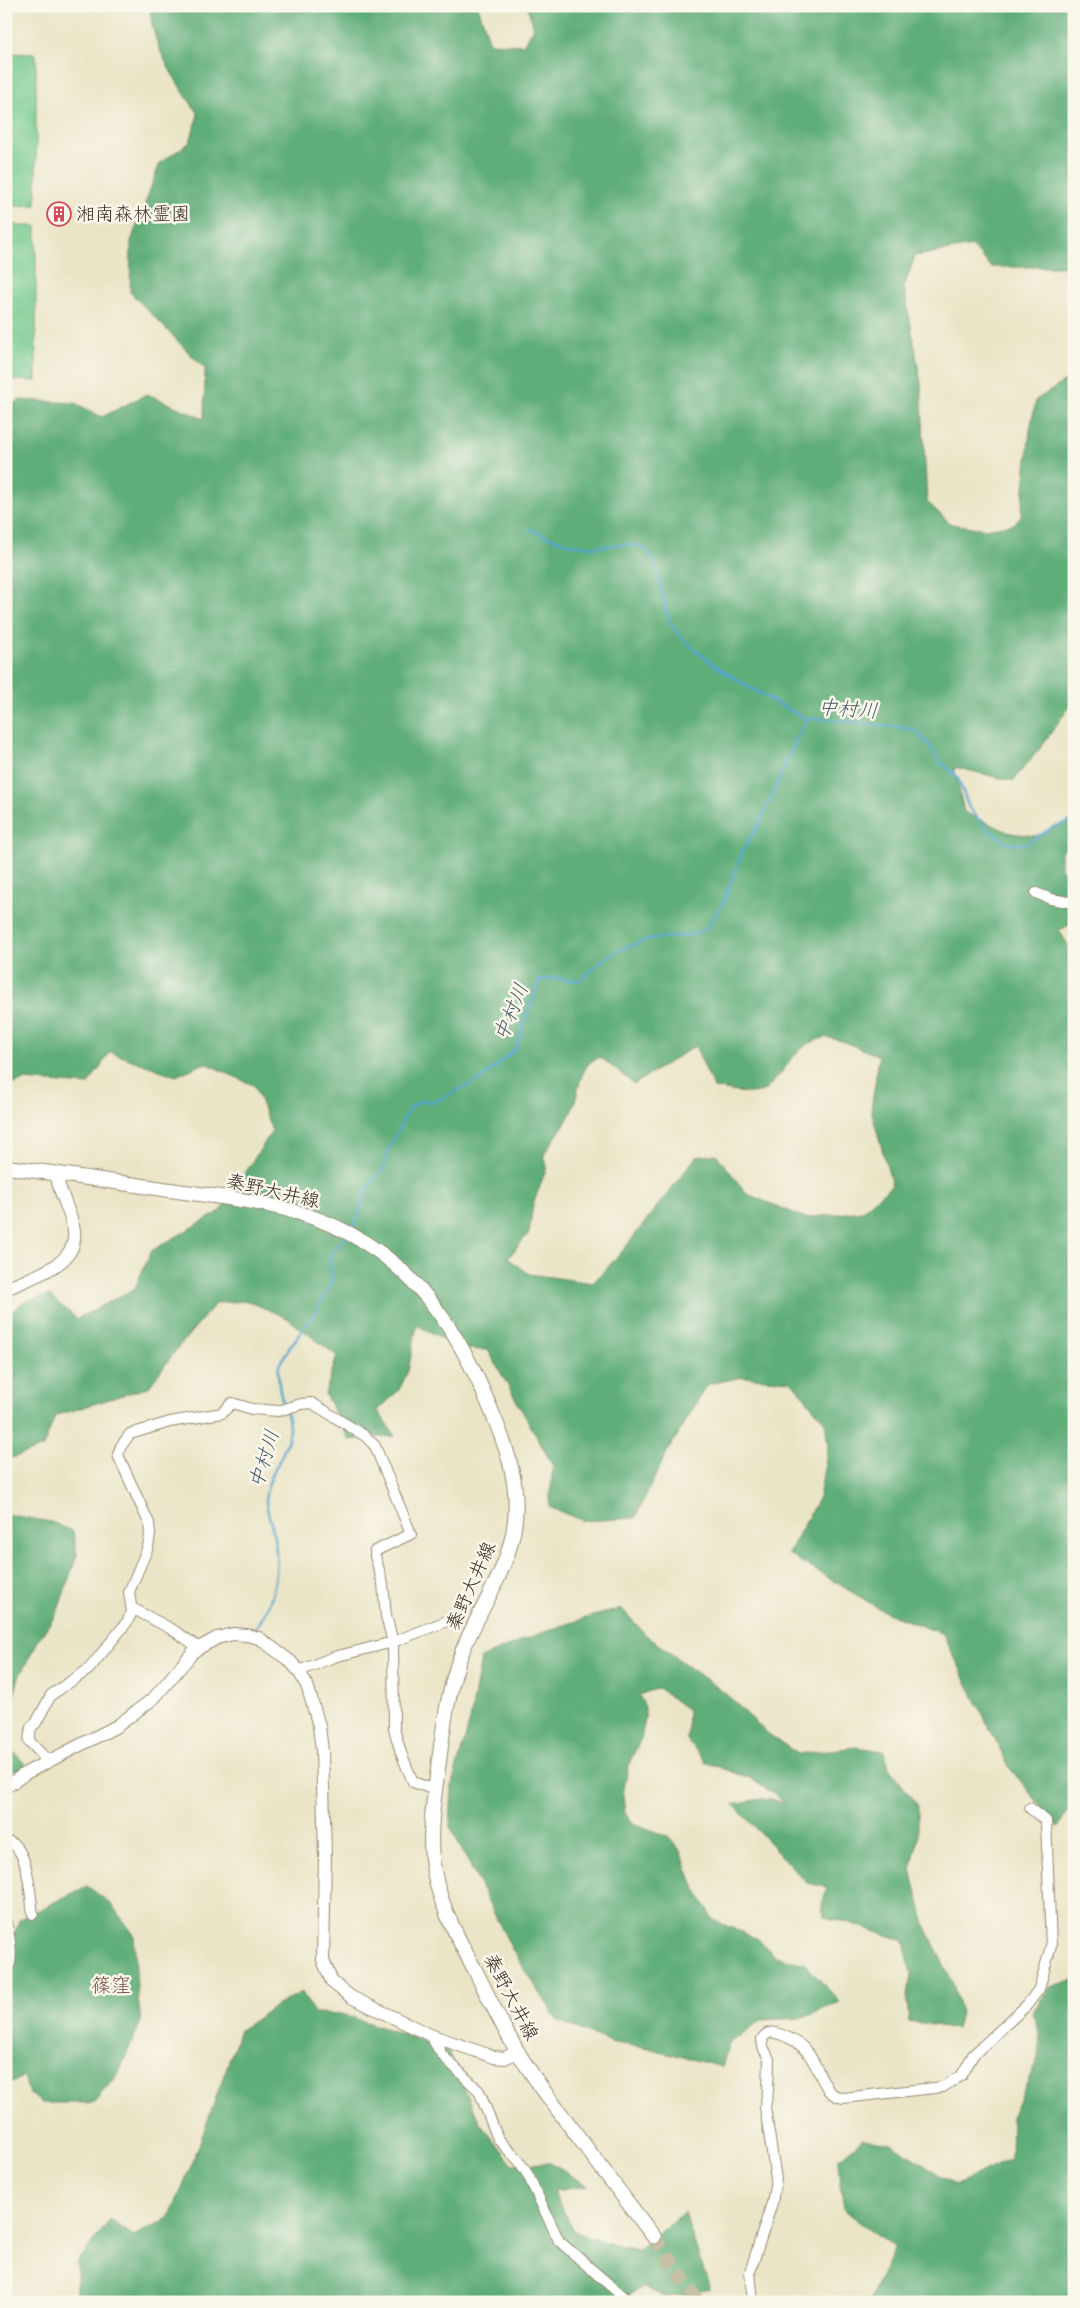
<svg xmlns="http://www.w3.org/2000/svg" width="1080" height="2308" font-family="'Comic Neue','Klee One',sans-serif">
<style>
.green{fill:#73c98d;stroke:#577a56}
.forest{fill:#5ead78;stroke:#4c6c4b;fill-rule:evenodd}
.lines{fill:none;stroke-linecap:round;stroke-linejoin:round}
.stream{stroke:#51a5cd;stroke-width:2.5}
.secondary-tunnel{stroke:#c8c0a5;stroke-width:14;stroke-dasharray:14 7;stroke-linecap:butt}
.minor-casing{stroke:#938872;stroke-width:12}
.tertiary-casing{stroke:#938872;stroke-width:14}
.secondary-casing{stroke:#938872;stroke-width:16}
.minor{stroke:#fff;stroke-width:10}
.tertiary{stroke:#fff;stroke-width:12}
.secondary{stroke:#fff;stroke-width:14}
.labels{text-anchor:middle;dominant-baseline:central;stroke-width:5;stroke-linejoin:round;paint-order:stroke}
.poi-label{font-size:19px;fill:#3b2a1e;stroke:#fbf7ec;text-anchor:start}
.street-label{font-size:19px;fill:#3b2a1e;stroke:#fbf7ec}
.water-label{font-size:20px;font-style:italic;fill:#445b64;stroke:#fbf7ec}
.neighbourhood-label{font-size:20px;fill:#764d42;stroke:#fbf7ec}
</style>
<rect width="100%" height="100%" fill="#fbf7ec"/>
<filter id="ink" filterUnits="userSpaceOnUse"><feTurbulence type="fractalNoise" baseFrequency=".02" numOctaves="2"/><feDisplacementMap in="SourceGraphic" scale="10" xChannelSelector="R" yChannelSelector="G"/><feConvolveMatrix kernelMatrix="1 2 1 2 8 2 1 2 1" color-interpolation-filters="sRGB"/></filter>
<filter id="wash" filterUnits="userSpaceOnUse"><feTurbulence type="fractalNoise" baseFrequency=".0096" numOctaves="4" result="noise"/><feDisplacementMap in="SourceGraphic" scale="20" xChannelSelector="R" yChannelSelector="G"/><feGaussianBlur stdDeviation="1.12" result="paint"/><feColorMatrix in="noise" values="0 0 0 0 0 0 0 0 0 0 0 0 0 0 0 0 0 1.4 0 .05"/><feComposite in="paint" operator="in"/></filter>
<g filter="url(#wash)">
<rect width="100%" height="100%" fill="#ebe5c7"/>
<path class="green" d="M 6,53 L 36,54 L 36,205 L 6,207 Z
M 6,222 L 14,223 L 19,226 L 36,226 L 36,381 L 6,380 Z"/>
<path class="forest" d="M 150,6 L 478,6 L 490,43 L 523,45 L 534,28 L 527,6 L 1074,6 L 1074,267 L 991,267 L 972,246 L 915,256 L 904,287 L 921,383 L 927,502 L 951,524 L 985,529 L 1015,524 L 1021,516 L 1030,430 L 1036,400 L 1073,376 L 1074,371 L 1074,700 L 1041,747 L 1013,781 L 954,767 L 964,812 L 1010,833 L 1036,836 L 1074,819 L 1074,842 L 1061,852 L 1061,868 L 1070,877 L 1067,884 L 1074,884 L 1074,923 L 1059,930 L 1074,955 L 1074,1527 L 1069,1606 L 1074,1622 L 1074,1803 L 1058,1827 L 1009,1767 L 943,1634 L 887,1613 L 788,1554 L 819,1497 L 828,1446 L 825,1422 L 791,1381 L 743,1377 L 708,1384 L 666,1454 L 635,1518 L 583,1521 L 549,1507 L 553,1466 L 488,1350 L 461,1349 L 417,1325 L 408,1371 L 399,1390 L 378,1411 L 395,1436 L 349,1440 L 325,1394 L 337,1356 L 287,1318 L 248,1301 L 216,1303 L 179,1346 L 149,1387 L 55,1416 L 43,1447 L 6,1460 L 6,1317 L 23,1302 L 49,1295 L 77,1319 L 135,1288 L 151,1251 L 221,1211 L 272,1131 L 255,1086 L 205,1063 L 176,1076 L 110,1052 L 88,1085 L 24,1080 L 6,1087 L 6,407 L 20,400 L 75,403 L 102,417 L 147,394 L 204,419 L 205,369 L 130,292 L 131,241 L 160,163 L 190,142 L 198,114 C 176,81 151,47 150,6 ZM 826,1037 L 842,1041 L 879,1056 L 871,1110 L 892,1185 L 862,1211 L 806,1218 L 747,1194 L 716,1154 L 696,1157 L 620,1254 L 593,1283 L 529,1274 L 508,1258 L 529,1233 L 533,1205 L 547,1167 L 544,1154 C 553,1140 565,1126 572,1110 C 580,1092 578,1064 600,1057 L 634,1084 L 695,1046 L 714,1088 C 728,1090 751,1097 765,1090 C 768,1088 771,1084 773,1082 C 793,1061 794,1046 826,1037 Z
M 6,1514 L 51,1522 L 73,1531 L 77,1555 L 57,1613 L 39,1639 L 19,1677 L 6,1726 Z
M 622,1609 L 647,1636 L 726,1694 L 767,1733 L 798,1754 L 856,1747 L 884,1751 L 889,1768 L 918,1806 L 918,1838 L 911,1870 L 925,1925 L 953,1984 L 961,2012 L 957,2029 L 909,2021 L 907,2001 L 911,1975 L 904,1941 L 847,1922 L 824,1917 L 822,1905 L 827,1887 L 807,1883 L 733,1804 L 762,1799 L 785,1802 L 750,1778 L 707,1763 L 687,1740 L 688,1710 L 658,1688 L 639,1695 L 645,1707 L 645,1720 L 641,1738 L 628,1766 L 623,1795 L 625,1813 L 632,1823 L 668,1836 L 680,1850 L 694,1886 L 713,1920 L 758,1939 L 775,1956 L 805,1964 L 840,2002 L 803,2018 L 761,2020 L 729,2044 L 722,2067 L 644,2047 L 614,2043 L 558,2021 L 513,1951 L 450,1826 L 452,1784 L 470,1721 L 481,1658 C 527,1638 573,1619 622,1609 Z
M 14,1752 L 26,1765 L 6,1775 L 6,1755 Z
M 87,1886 L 110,1903 L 134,1935 L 137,1989 L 141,2022 L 118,2074 L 93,2103 L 42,2103 L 29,2093 L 24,2077 L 6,2084 L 6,1944 L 15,1933 L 19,1920 Z
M 1074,1979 L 1074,2302 L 869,2302 L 895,2247 L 845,2212 L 840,2186 L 838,2160 L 863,2139 L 890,2143 L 955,2185 L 1011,2159 L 1012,2117 L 1038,2058 L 1040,2034 L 1032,2013 L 1050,1987 Z
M 302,1992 L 314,2013 L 342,2014 L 447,2049 L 480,2123 L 512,2164 L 550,2163 L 589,2186 L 553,2191 L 574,2231 L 604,2243 L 638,2250 L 684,2212 L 710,2289 L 666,2298 L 644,2287 L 616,2302 L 77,2302 L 77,2263 L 110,2220 L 134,2236 L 169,2218 L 194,2159 L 240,2030 L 270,2009 Z"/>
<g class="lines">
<path class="stream" d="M 529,529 C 547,536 565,544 583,546 C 600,549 630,540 643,548 C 662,559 660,609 674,628 C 701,664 768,698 808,720
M 354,1230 L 366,1190 L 384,1168 L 389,1150 L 409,1108 L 421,1101 L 436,1101 L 483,1078 L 516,1048 L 539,981 L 554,978 L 579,981 L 603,960 L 619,950 L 650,939 L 691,935 L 708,928 L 725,899 L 742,852 L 760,822 L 799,733 L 808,720 L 814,718 L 913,729 L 927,742 L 941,763 L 957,776 L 969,808 L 989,831 L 1010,844 L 1026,844 L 1053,827 L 1074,820
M 284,1405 C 279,1391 277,1380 279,1365 C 293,1338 317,1316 329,1288 C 340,1263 314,1261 347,1238
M 257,1626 C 277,1601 280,1561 273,1531 C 271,1520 264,1505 266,1494 C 271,1464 298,1446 286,1410"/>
</g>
</g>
<g filter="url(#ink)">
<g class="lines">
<path class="secondary-tunnel" d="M 654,2237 L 698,2302"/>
<g class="minor-casing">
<path id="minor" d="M 1036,893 L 1051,899 L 1074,903
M 132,1608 L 173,1630 L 198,1647
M 299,1671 L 334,1657 L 393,1642 L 460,1616
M 49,1762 L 29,1741 L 31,1727 L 36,1723 L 51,1695 L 89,1669 L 127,1622 L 132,1612 L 129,1592 L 148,1547 L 150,1534 L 149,1523 L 118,1455 L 121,1446 L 130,1434 L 170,1422 L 222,1413 L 232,1403 L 252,1409 L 278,1411 L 301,1404 L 312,1403 L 365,1436 L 375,1446 L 411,1534 L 375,1551 L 375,1556 L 383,1584 L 386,1616 L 393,1642 L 394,1729 L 401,1753 L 413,1782 L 435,1790
M 6,1841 C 29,1845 30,1895 33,1914
M 6,1922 C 10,1938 14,1959 6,1975
M 430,2035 L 442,2055 L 479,2091 L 498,2139 L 519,2161 L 528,2175 L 559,2241 L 629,2302
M 753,2302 L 750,2272 L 772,2203 L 776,2179 L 765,2107 L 768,2091 L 769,2059 L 763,2047 L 762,2039 C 768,2030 774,2032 782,2035 C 814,2047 813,2066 829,2091 C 833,2095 838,2097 843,2098 L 943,2087 L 962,2075 L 973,2055 L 1027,2005 L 1039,1989 L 1051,1946 L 1046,1821 L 1030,1808"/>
</g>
<g class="tertiary-casing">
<path id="tertiary" d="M 6,1289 C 32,1276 83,1265 73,1226 C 69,1208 59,1192 56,1174
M 6,1787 L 26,1773 L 117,1726 L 154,1698 L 195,1650 L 217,1638 L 233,1634 L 247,1635 L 259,1638 L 290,1661 L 299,1671 L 308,1688 L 319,1726 L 322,1751 L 325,1854 L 323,1960 L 332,1982 L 351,1997 L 430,2035 L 494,2057 L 505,2058 L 517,2051"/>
</g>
<g class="secondary-casing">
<path id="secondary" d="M 6,1167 C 63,1174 120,1183 177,1191 C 211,1196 247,1199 281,1208 C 386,1233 445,1301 486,1398 C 506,1444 525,1491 511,1542 C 501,1581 477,1614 462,1652 C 448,1689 443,1729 438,1769 C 434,1798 429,1829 432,1858 C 436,1898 456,1935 475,1970 C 488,1996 501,2024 516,2049 C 534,2080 556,2107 577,2135 C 602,2169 628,2203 654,2237"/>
</g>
<use href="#minor" class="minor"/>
<use href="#tertiary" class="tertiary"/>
<use href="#secondary" class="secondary"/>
</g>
</g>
<defs>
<g id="building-ring" transform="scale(1.25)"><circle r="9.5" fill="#fbf7ec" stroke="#d1495b" stroke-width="1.5"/><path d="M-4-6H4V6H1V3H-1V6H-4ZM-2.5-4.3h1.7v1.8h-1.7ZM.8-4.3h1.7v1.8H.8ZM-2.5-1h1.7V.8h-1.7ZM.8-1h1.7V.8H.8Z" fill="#d1495b"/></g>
</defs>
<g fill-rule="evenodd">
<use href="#building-ring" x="59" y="214"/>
</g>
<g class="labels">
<g class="poi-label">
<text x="76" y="214">湘南森林霊園</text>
</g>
<g class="street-label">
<text transform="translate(273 1191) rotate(13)">秦野大井線</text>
<text transform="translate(471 1586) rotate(-66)">秦野大井線</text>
<text transform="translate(511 1997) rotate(62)">秦野大井線</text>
</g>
<g class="water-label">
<text transform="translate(848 709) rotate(4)">中村川</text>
<text transform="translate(511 1012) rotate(-68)">中村川</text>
<text transform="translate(264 1459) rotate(-73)">中村川</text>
</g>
<g class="neighbourhood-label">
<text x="111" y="1985">篠窪</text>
</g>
</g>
<rect width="1080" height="2308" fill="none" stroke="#fbf7ec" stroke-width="25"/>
</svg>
